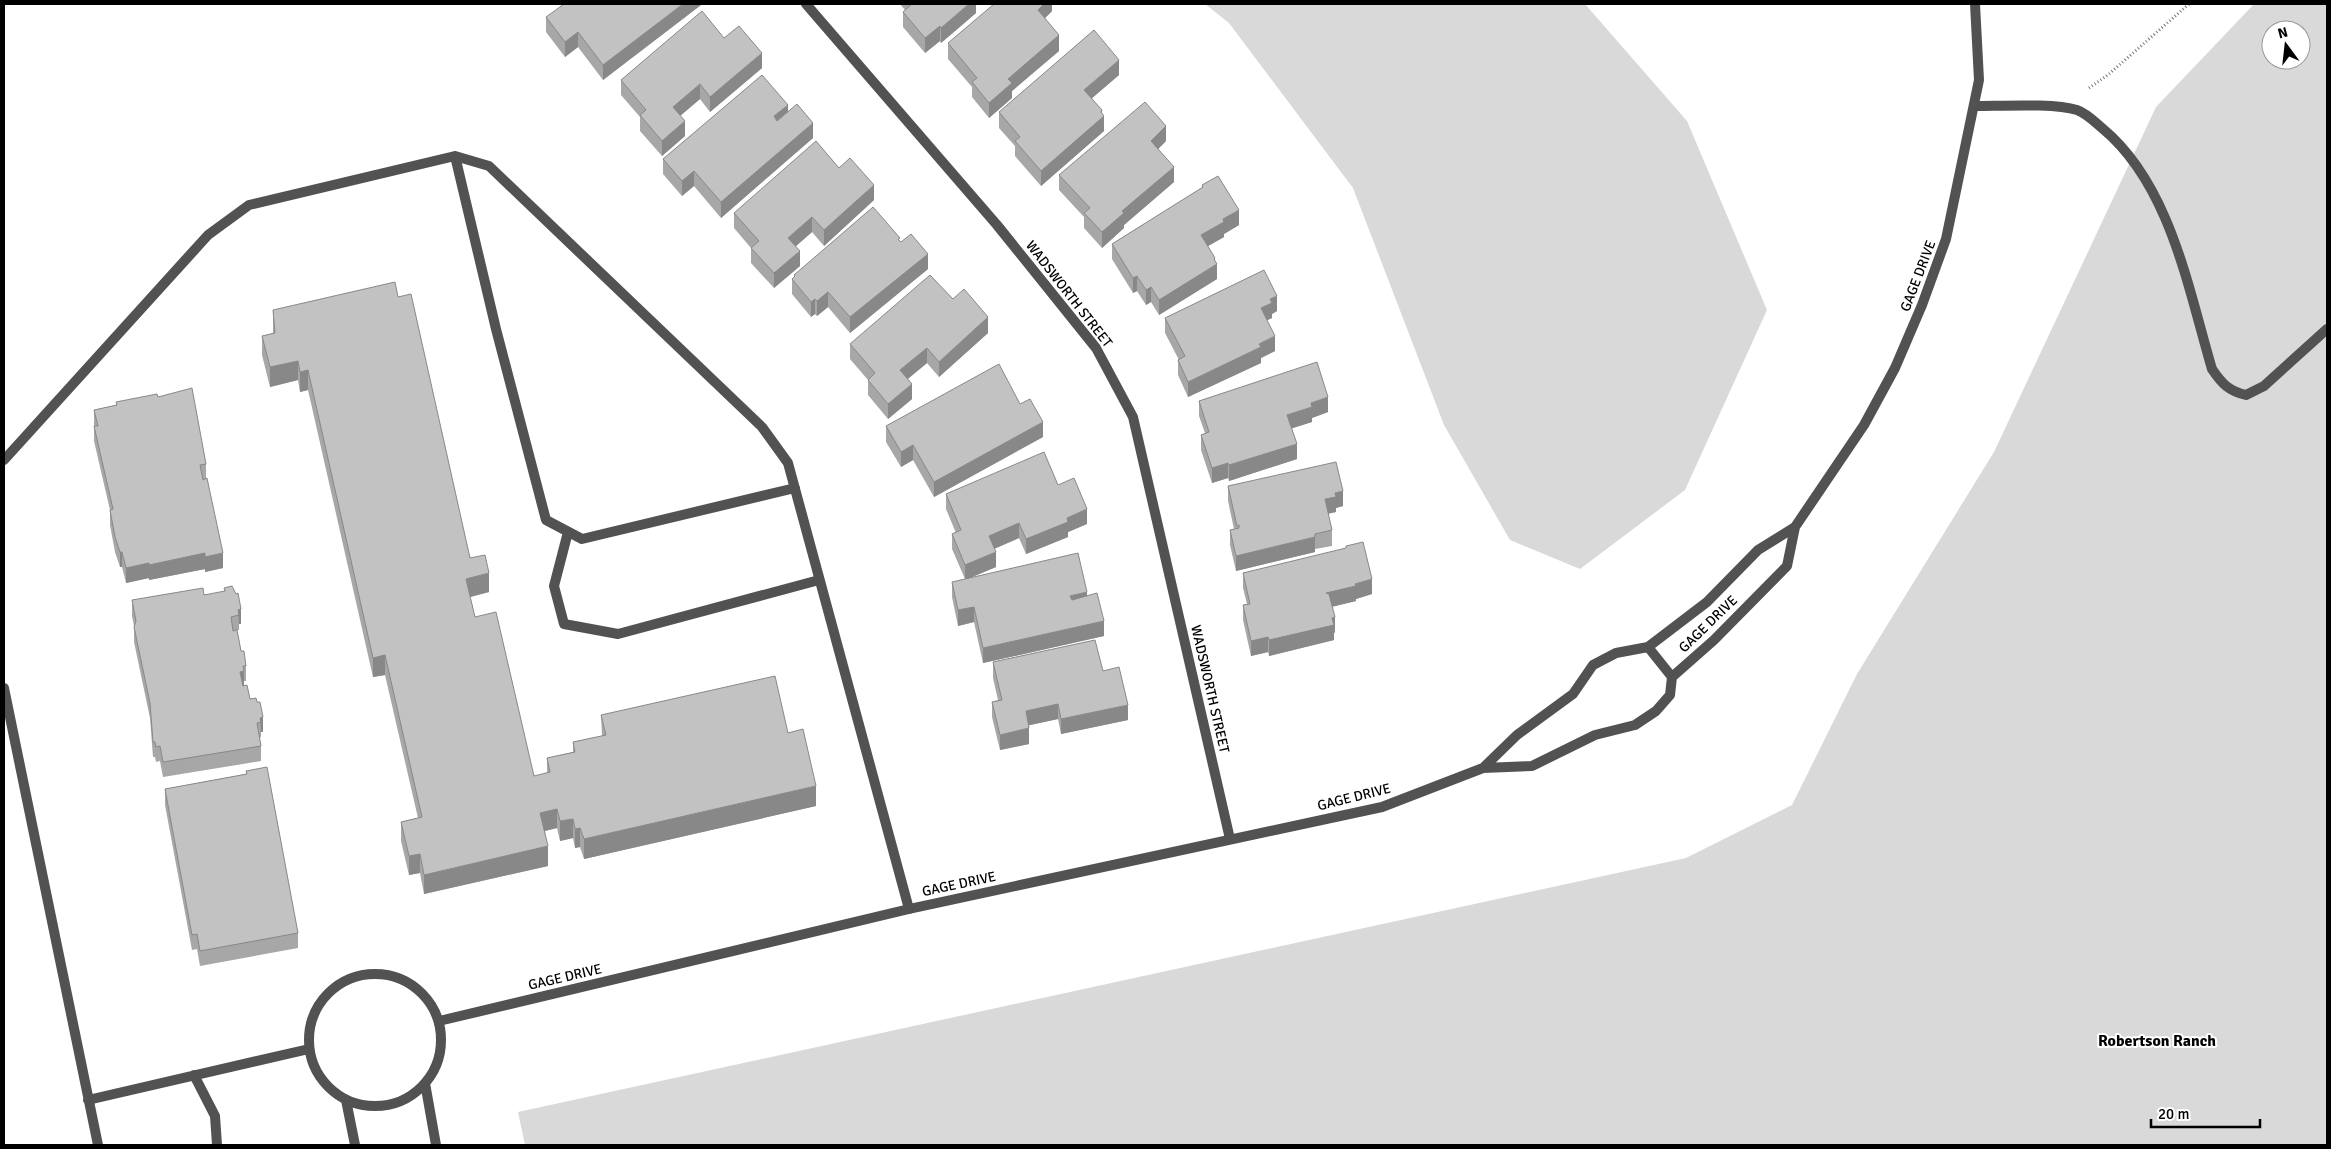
<svg xmlns="http://www.w3.org/2000/svg" width="2331" height="1149" font-family="Signika,sans-serif">
<style>
.green{fill:#d9d9d9;fill-rule:evenodd}
.lines{fill:none;stroke-linecap:round;stroke-linejoin:round}
.path{stroke:#747474;stroke-width:3;stroke-dasharray:1 2.5;stroke-linecap:butt}
.service{stroke:#525252;stroke-width:10}
.minor{stroke:#525252;stroke-width:10}
.tertiary{stroke:#525252;stroke-width:10}
.wall{fill:#a7a7a7}
.shaded-wall{fill:#888}
.building{fill:#c2c2c2;stroke:#888}
.labels{text-anchor:middle;dominant-baseline:central;stroke-width:4;stroke-linejoin:round;paint-order:stroke}
.street-label{font-size:14px;fill:#000;stroke:#fff}
.quarter-label{font-size:16px;font-weight:bold;fill:#000;stroke:#fff}
</style>
<rect width="100%" height="100%" fill="#fff"/>
<path class="green" d="M 1205,4 L 1585,4 L 1687,121 L 1767,310 L 1685,490 L 1580,569 L 1510,540 L 1444,425 L 1353,188 L 1229,23 Z
M 2254,4 L 2327,4 L 2327,1145 L 525,1145 L 518,1112 L 1686,858 L 1792,805 L 1857,674 L 1994,452 L 2156,107 ZM 2271,30 L 2301,30 L 2301,60 L 2271,60 Z"/>
<g class="lines">
<path class="path" d="M 2089,88 L 2109,74 L 2189,4"/>
<path class="service" d="M 1975,106 C 2002,106 2054,103 2077,110 C 2086,113 2095,122 2102,128 C 2170,184 2188,288 2212,369 C 2222,384 2229,391 2246,395 L 2264,386 L 2327,329
M 455,156 L 496,329 L 546,520 L 582,539 L 795,488
M 4,460 L 208,235 L 249,205 L 455,156 L 489,166 L 762,427 L 788,463 L 909,909
M 568,532 L 554,586 L 564,624 L 618,634 L 819,580
M 4,688 L 98,1145
M 194,1075 L 215,1116 L 217,1145
M 88,1100 L 309,1049"/>
<path class="minor" d="M 806,4 L 997,225 L 1096,348 L 1133,417 L 1230,839
M 1648,647 L 1672,677
M 1483,768 L 1517,735 L 1573,694 L 1593,665 L 1616,653 L 1648,647 L 1707,602 L 1758,550 L 1795,527
M 439,1021 L 909,909 L 1382,807 L 1483,768 L 1532,766 L 1595,735 L 1635,725 L 1656,711 L 1670,695 L 1672,677 L 1714,640 L 1787,566 L 1795,527 L 1864,425 L 1895,368 L 1922,305 L 1946,239 L 1979,80 L 1975,4"/>
<path class="tertiary" d="M309 1040a66 66 0 1 1 132 0a66 66 0 1 1-132 0Z
M 425,1083 L 436,1145
M 346,1100 L 355,1145"/>
</g>
<path class="wall" d="M 701,4 L 701,5 L 603,80 L 578,47 L 565,57 L 546,32 L 546,17 Z
M 900,4 L 976,4 L 976,13 L 941,43 L 940,41 L 925,53 L 903,27 L 903,12 L 905,10 Z
M 1052,4 L 1052,11 L 1045,18 L 1059,51 L 1012,91 L 1012,98 L 989,118 L 972,97 L 972,87 L 948,59 L 948,43 Z
M 724,38 L 762,68 L 710,112 L 700,99 L 680,116 L 685,136 L 662,156 L 640,131 L 640,117 L 621,95 L 621,80 Z
M 1119,75 L 1092,98 L 1102,114 L 1104,131 L 1041,186 L 1015,156 L 1015,146 L 999,128 L 999,112 Z
M 788,112 L 813,138 L 721,218 L 694,186 L 682,196 L 663,174 L 663,159 Z
M 1166,141 L 1158,149 L 1174,182 L 1124,225 L 1124,228 L 1102,248 L 1084,228 L 1084,217 L 1059,190 L 1059,175 Z
M 839,168 L 874,200 L 824,246 L 812,232 L 796,246 L 800,266 L 774,288 L 751,263 L 751,248 L 734,228 L 734,213 Z
M 1202,185 L 1239,225 L 1224,234 L 1224,237 L 1208,246 L 1215,262 L 1217,279 L 1159,315 L 1151,302 L 1146,305 L 1137,291 L 1133,293 L 1112,259 L 1112,244 L 1202,188 Z
M 900,241 L 928,269 L 850,333 L 828,307 L 817,316 L 815,314 L 811,317 L 792,294 L 792,279 L 794,277 L 794,275 Z
M 398,297 L 470,558 L 489,592 L 470,597 L 475,617 L 534,776 L 547,773 L 547,758 L 573,752 L 573,742 L 602,736 L 601,715 L 788,733 L 816,806 L 584,859 L 580,847 L 575,848 L 573,838 L 560,841 L 557,828 L 545,831 L 548,866 L 424,894 L 420,873 L 409,875 L 401,841 L 401,822 L 418,818 L 385,675 L 373,677 L 308,390 L 300,392 L 298,380 L 270,387 L 262,355 L 262,336 L 273,333 L 273,310 Z
M 1277,311 L 1272,314 L 1272,318 L 1267,320 L 1275,351 L 1261,358 L 1261,363 L 1188,397 L 1178,375 L 1178,360 L 1179,360 L 1165,333 L 1165,318 Z
M 988,333 L 939,377 L 927,363 L 908,379 L 912,399 L 888,419 L 868,395 L 868,380 L 850,359 L 850,344 Z
M 158,397 L 206,464 L 206,479 L 223,568 L 205,572 L 205,569 L 149,580 L 149,578 L 126,583 L 122,567 L 120,567 L 115,552 L 110,525 L 110,510 L 94,441 L 94,410 L 116,405 L 116,402 Z
M 1199,401 L 1328,412 L 1312,418 L 1312,422 L 1292,428 L 1297,459 L 1229,481 L 1228,478 L 1212,483 L 1201,450 L 1201,435 L 1205,433 L 1199,416 Z
M 1020,404 L 1043,437 L 934,497 L 913,460 L 901,467 L 886,442 L 886,426 Z
M 1058,485 L 1087,524 L 1068,532 L 1068,537 L 1026,554 L 1019,538 L 994,549 L 996,567 L 972,577 L 1087,596 L 1104,636 L 983,663 L 974,622 L 958,626 L 952,597 L 952,582 L 965,579 L 952,549 L 952,534 L 956,533 L 946,509 L 946,494 Z
M 1228,486 L 1343,506 L 1336,508 L 1336,512 L 1328,514 L 1332,530 L 1332,546 L 1315,549 L 1315,552 L 1236,571 L 1230,545 L 1230,530 L 1234,529 L 1228,501 Z
M 1346,546 L 1372,594 L 1356,599 L 1356,601 L 1332,607 L 1335,632 L 1334,633 L 1334,640 L 1269,656 L 1268,652 L 1251,656 L 1243,620 L 1243,605 L 1247,604 L 1243,588 L 1243,573 L 1346,549 Z
M 224,588 L 236,594 L 241,624 L 239,624 L 239,630 L 237,630 L 241,651 L 246,666 L 246,681 L 244,681 L 244,685 L 250,699 L 256,698 L 263,732 L 261,732 L 261,737 L 259,738 L 261,746 L 261,761 L 163,777 L 160,761 L 156,762 L 155,757 L 153,757 L 150,718 L 134,642 L 134,626 L 132,616 L 132,600 L 204,595 L 224,592 Z
M 993,662 L 1103,671 L 1128,720 L 1061,734 L 1058,719 L 1029,725 L 1029,744 L 1000,750 L 992,717 L 992,702 L 998,700 L 993,678 Z
M 246,771 L 298,933 L 298,948 L 200,966 L 197,949 L 192,950 L 165,805 L 165,789 L 246,774 Z"/>
<path class="shaded-wall" d="M 683,4 L 701,4 L 701,5 L 603,80 L 603,65 Z
M 969,4 L 976,4 L 976,13 L 941,43 L 941,28 Z
M 1044,4 L 1052,4 L 1052,11 L 1038,25 L 1038,10 Z
M 940,26 L 940,41 L 925,53 L 925,38 Z
M 578,32 L 578,47 L 565,57 L 565,42 Z
M 1059,35 L 1059,51 L 1012,91 L 1012,98 L 989,118 L 989,103 L 1008,79 Z
M 762,53 L 762,68 L 710,112 L 710,97 Z
M 1119,60 L 1119,75 L 1084,105 L 1084,90 Z
M 700,84 L 700,99 L 673,122 L 673,107 Z
M 788,105 L 788,120 L 774,131 L 774,116 Z
M 1102,110 L 1102,118 L 1104,116 L 1104,131 L 1041,186 L 1041,171 Z
M 685,121 L 685,136 L 662,156 L 662,141 Z
M 813,123 L 813,138 L 721,218 L 721,202 Z
M 1166,126 L 1166,141 L 1151,156 L 1151,141 Z
M 1174,167 L 1174,182 L 1124,225 L 1124,228 L 1102,248 L 1102,232 L 1122,211 Z
M 694,171 L 694,186 L 682,196 L 682,181 Z
M 874,185 L 874,200 L 824,246 L 824,230 Z
M 1239,210 L 1239,225 L 1224,234 L 1224,237 L 1201,250 L 1201,235 L 1223,219 Z
M 812,217 L 812,232 L 788,253 L 788,238 Z
M 800,251 L 800,266 L 774,288 L 774,273 Z
M 928,254 L 928,269 L 850,333 L 850,317 Z
M 1215,258 L 1215,265 L 1217,264 L 1217,279 L 1159,315 L 1159,300 Z
M 1137,276 L 1137,291 L 1133,293 L 1133,278 Z
M 1151,287 L 1151,302 L 1146,305 L 1146,290 Z
M 828,292 L 828,307 L 817,316 L 817,301 Z
M 1277,296 L 1277,311 L 1272,314 L 1272,318 L 1261,323 L 1261,308 L 1270,299 Z
M 815,299 L 815,314 L 811,317 L 811,302 Z
M 988,317 L 988,333 L 939,377 L 939,362 Z
M 1275,336 L 1275,351 L 1261,358 L 1261,363 L 1188,397 L 1188,382 L 1259,344 Z
M 927,348 L 927,363 L 900,385 L 900,370 Z
M 298,361 L 298,380 L 270,387 L 270,367 Z
M 308,370 L 308,390 L 300,392 L 300,372 Z
M 912,384 L 912,399 L 888,419 L 888,404 Z
M 1328,397 L 1328,412 L 1312,418 L 1312,422 L 1287,430 L 1287,415 L 1311,403 Z
M 1043,422 L 1043,437 L 934,497 L 934,482 Z
M 1297,444 L 1297,459 L 1229,481 L 1229,465 Z
M 913,445 L 913,460 L 901,467 L 901,452 Z
M 1228,463 L 1228,478 L 1212,483 L 1212,468 Z
M 1343,491 L 1343,506 L 1336,508 L 1336,512 L 1325,514 L 1325,499 L 1335,493 Z
M 1087,509 L 1087,524 L 1068,532 L 1068,537 L 1026,554 L 1026,539 L 1067,518 Z
M 1019,523 L 1019,538 L 989,551 L 989,536 Z
M 1315,537 L 1315,552 L 1236,571 L 1236,556 Z
M 120,552 L 122,552 L 122,567 L 120,567 Z
M 996,552 L 996,567 L 965,580 L 965,565 Z
M 205,553 L 205,569 L 149,580 L 149,565 Z
M 223,553 L 223,568 L 205,572 L 205,557 Z
M 149,563 L 149,578 L 126,583 L 126,568 Z
M 489,573 L 489,592 L 466,598 L 466,579 Z
M 1372,579 L 1372,594 L 1356,599 L 1356,601 L 1326,608 L 1326,593 L 1355,584 Z
M 1087,592 L 1087,607 L 1070,611 L 1070,596 Z
M 974,607 L 974,622 L 958,626 L 958,610 Z
M 241,609 L 241,624 L 239,624 L 238,610 Z
M 1335,617 L 1335,632 L 1334,633 L 1334,640 L 1269,656 L 1269,640 Z
M 1104,621 L 1104,636 L 983,663 L 983,648 Z
M 1268,637 L 1268,652 L 1251,656 L 1251,641 Z
M 385,655 L 385,675 L 373,677 L 373,658 Z
M 244,671 L 244,686 L 240,687 L 240,672 Z
M 1058,704 L 1058,719 L 1026,726 L 1026,711 Z
M 1128,705 L 1128,720 L 1061,734 L 1061,719 Z
M 263,717 L 263,732 L 261,732 L 260,718 Z
M 1029,728 L 1029,744 L 1000,750 L 1000,735 Z
M 816,786 L 816,806 L 584,859 L 584,839 Z
M 557,809 L 557,828 L 540,832 L 540,813 Z
M 573,819 L 573,838 L 560,841 L 560,821 Z
M 580,828 L 580,847 L 575,848 L 575,829 Z
M 548,846 L 548,866 L 424,894 L 424,875 Z
M 420,854 L 420,873 L 409,875 L 409,856 Z"/>
<path class="building" d="M 564,4 L 683,4 L 603,65 L 578,32 L 565,42 L 546,17 Z
M 912,4 L 969,4 L 941,28 L 940,26 L 925,38 L 903,12 Z
M 994,4 L 1044,4 L 1038,10 L 1059,35 L 1008,79 L 1012,83 L 989,103 L 972,82 L 977,78 L 948,43 Z
M 702,11 L 724,38 L 739,26 L 762,53 L 710,97 L 700,84 L 673,107 L 685,121 L 662,141 L 640,115 L 646,110 L 621,80 Z
M 1094,30 L 1119,60 L 1084,90 L 1102,110 L 1101,112 L 1104,116 L 1041,171 L 1015,141 L 1020,137 L 999,112 Z
M 762,75 L 788,105 L 774,116 L 777,121 L 797,104 L 813,123 L 721,202 L 694,171 L 682,181 L 663,159 Z
M 1145,102 L 1166,126 L 1151,141 L 1174,167 L 1122,211 L 1124,213 L 1102,232 L 1084,213 L 1090,208 L 1059,175 Z
M 816,141 L 839,168 L 850,158 L 874,185 L 824,230 L 812,217 L 788,238 L 800,251 L 774,273 L 751,248 L 759,241 L 734,213 Z
M 1218,176 L 1239,210 L 1223,219 L 1224,222 L 1201,235 L 1215,258 L 1214,259 L 1217,264 L 1159,300 L 1151,287 L 1146,290 L 1137,276 L 1133,278 L 1112,244 L 1203,187 L 1202,185 Z
M 873,207 L 900,238 L 898,239 L 901,242 L 911,234 L 928,254 L 850,317 L 828,292 L 817,301 L 815,299 L 811,302 L 792,279 L 795,276 L 794,275 Z
M 1264,270 L 1277,296 L 1270,299 L 1272,303 L 1261,308 L 1275,336 L 1259,344 L 1261,347 L 1188,382 L 1178,360 L 1185,356 L 1165,318 Z
M 930,275 L 953,299 L 964,289 L 988,317 L 939,362 L 927,348 L 900,370 L 912,384 L 888,404 L 868,380 L 875,373 L 850,344 Z
M 395,282 L 398,297 L 411,294 L 470,558 L 485,555 L 489,573 L 466,579 L 475,617 L 496,612 L 534,776 L 550,772 L 547,758 L 575,752 L 573,742 L 606,735 L 601,715 L 775,676 L 788,733 L 803,729 L 816,786 L 584,839 L 580,828 L 575,829 L 573,819 L 560,821 L 557,809 L 540,813 L 548,846 L 424,875 L 420,854 L 409,856 L 401,822 L 422,817 L 385,655 L 373,658 L 308,370 L 300,372 L 298,361 L 270,367 L 262,336 L 275,333 L 273,310 Z
M 1317,362 L 1328,397 L 1311,403 L 1312,407 L 1287,415 L 1297,444 L 1229,465 L 1228,463 L 1212,468 L 1201,435 L 1209,432 L 1199,401 Z
M 999,364 L 1020,404 L 1030,399 L 1043,422 L 934,482 L 913,445 L 901,452 L 886,426 Z
M 192,388 L 206,464 L 200,465 L 203,480 L 207,478 L 223,553 L 205,557 L 205,553 L 149,565 L 149,563 L 126,568 L 122,552 L 120,552 L 115,537 L 110,510 L 113,509 L 94,426 L 98,426 L 94,410 L 117,405 L 116,402 L 157,394 L 158,397 Z
M 1044,452 L 1058,485 L 1074,478 L 1087,509 L 1067,518 L 1068,522 L 1026,539 L 1019,523 L 989,536 L 996,552 L 965,565 L 952,534 L 961,530 L 946,494 Z
M 1336,462 L 1343,491 L 1335,493 L 1336,497 L 1325,499 L 1332,530 L 1315,534 L 1315,537 L 1236,556 L 1230,530 L 1239,528 L 1239,525 L 1237,526 L 1228,486 Z
M 1363,542 L 1372,579 L 1355,584 L 1356,586 L 1326,593 L 1329,594 L 1335,617 L 1332,618 L 1334,625 L 1269,640 L 1268,637 L 1251,641 L 1243,605 L 1250,604 L 1243,573 L 1346,548 L 1346,546 Z
M 1078,553 L 1087,592 L 1070,596 L 1072,600 L 1097,593 L 1104,621 L 983,648 L 974,607 L 958,610 L 952,582 Z
M 232,586 L 236,594 L 238,593 L 241,609 L 238,610 L 239,615 L 231,617 L 233,631 L 237,630 L 241,651 L 244,651 L 246,666 L 243,666 L 244,671 L 240,672 L 243,686 L 247,685 L 250,699 L 256,698 L 257,702 L 260,702 L 263,717 L 260,718 L 261,722 L 257,723 L 261,746 L 163,762 L 160,746 L 156,747 L 155,742 L 153,742 L 150,703 L 134,627 L 136,621 L 132,600 L 203,588 L 204,595 L 225,591 L 224,588 Z
M 1095,640 L 1103,671 L 1119,667 L 1128,705 L 1061,719 L 1058,704 L 1026,711 L 1029,728 L 1000,735 L 992,702 L 1002,700 L 993,662 Z
M 267,767 L 298,933 L 200,951 L 197,934 L 192,935 L 165,789 L 247,774 L 246,771 Z"/>
<g class="labels">
<g class="street-label">
<text transform="translate(1918 276) rotate(-69)">GAGE DRIVE</text>
<text transform="translate(1069 294) rotate(52)">WADSWORTH STREET</text>
<text transform="translate(1708 624) rotate(-44)">GAGE DRIVE</text>
<text transform="translate(1210 689) rotate(77)">WADSWORTH STREET</text>
<text transform="translate(1354 797) rotate(-14)">GAGE DRIVE</text>
<text transform="translate(959 884) rotate(-12)">GAGE DRIVE</text>
<text transform="translate(565 977) rotate(-13)">GAGE DRIVE</text>
</g>
<g class="quarter-label">
<text x="2157" y="1041">Robertson Ranch</text>
</g>
</g>
<rect width="2331" height="1149" fill="none" stroke="#000000" stroke-width="10"/>
<g transform="translate(2286 45) rotate(345)"><circle r="24" fill="#ffffff" stroke="#999999"/>
<path d="M0-4L9 19L0 12L-9 19Z" fill="#000000"/>
<text y="-8" font-size="14" font-weight="bold" text-anchor="middle" fill="#000000">N</text>
</g>
<path d="M2151 1119v8h109v-8" fill="none" stroke="#000000" stroke-width="2.5"/>
<text x="2158" y="1119" font-size="15" fill="#000000" stroke="#ffffff" stroke-width="4" paint-order="stroke">20 m</text>
</svg>
